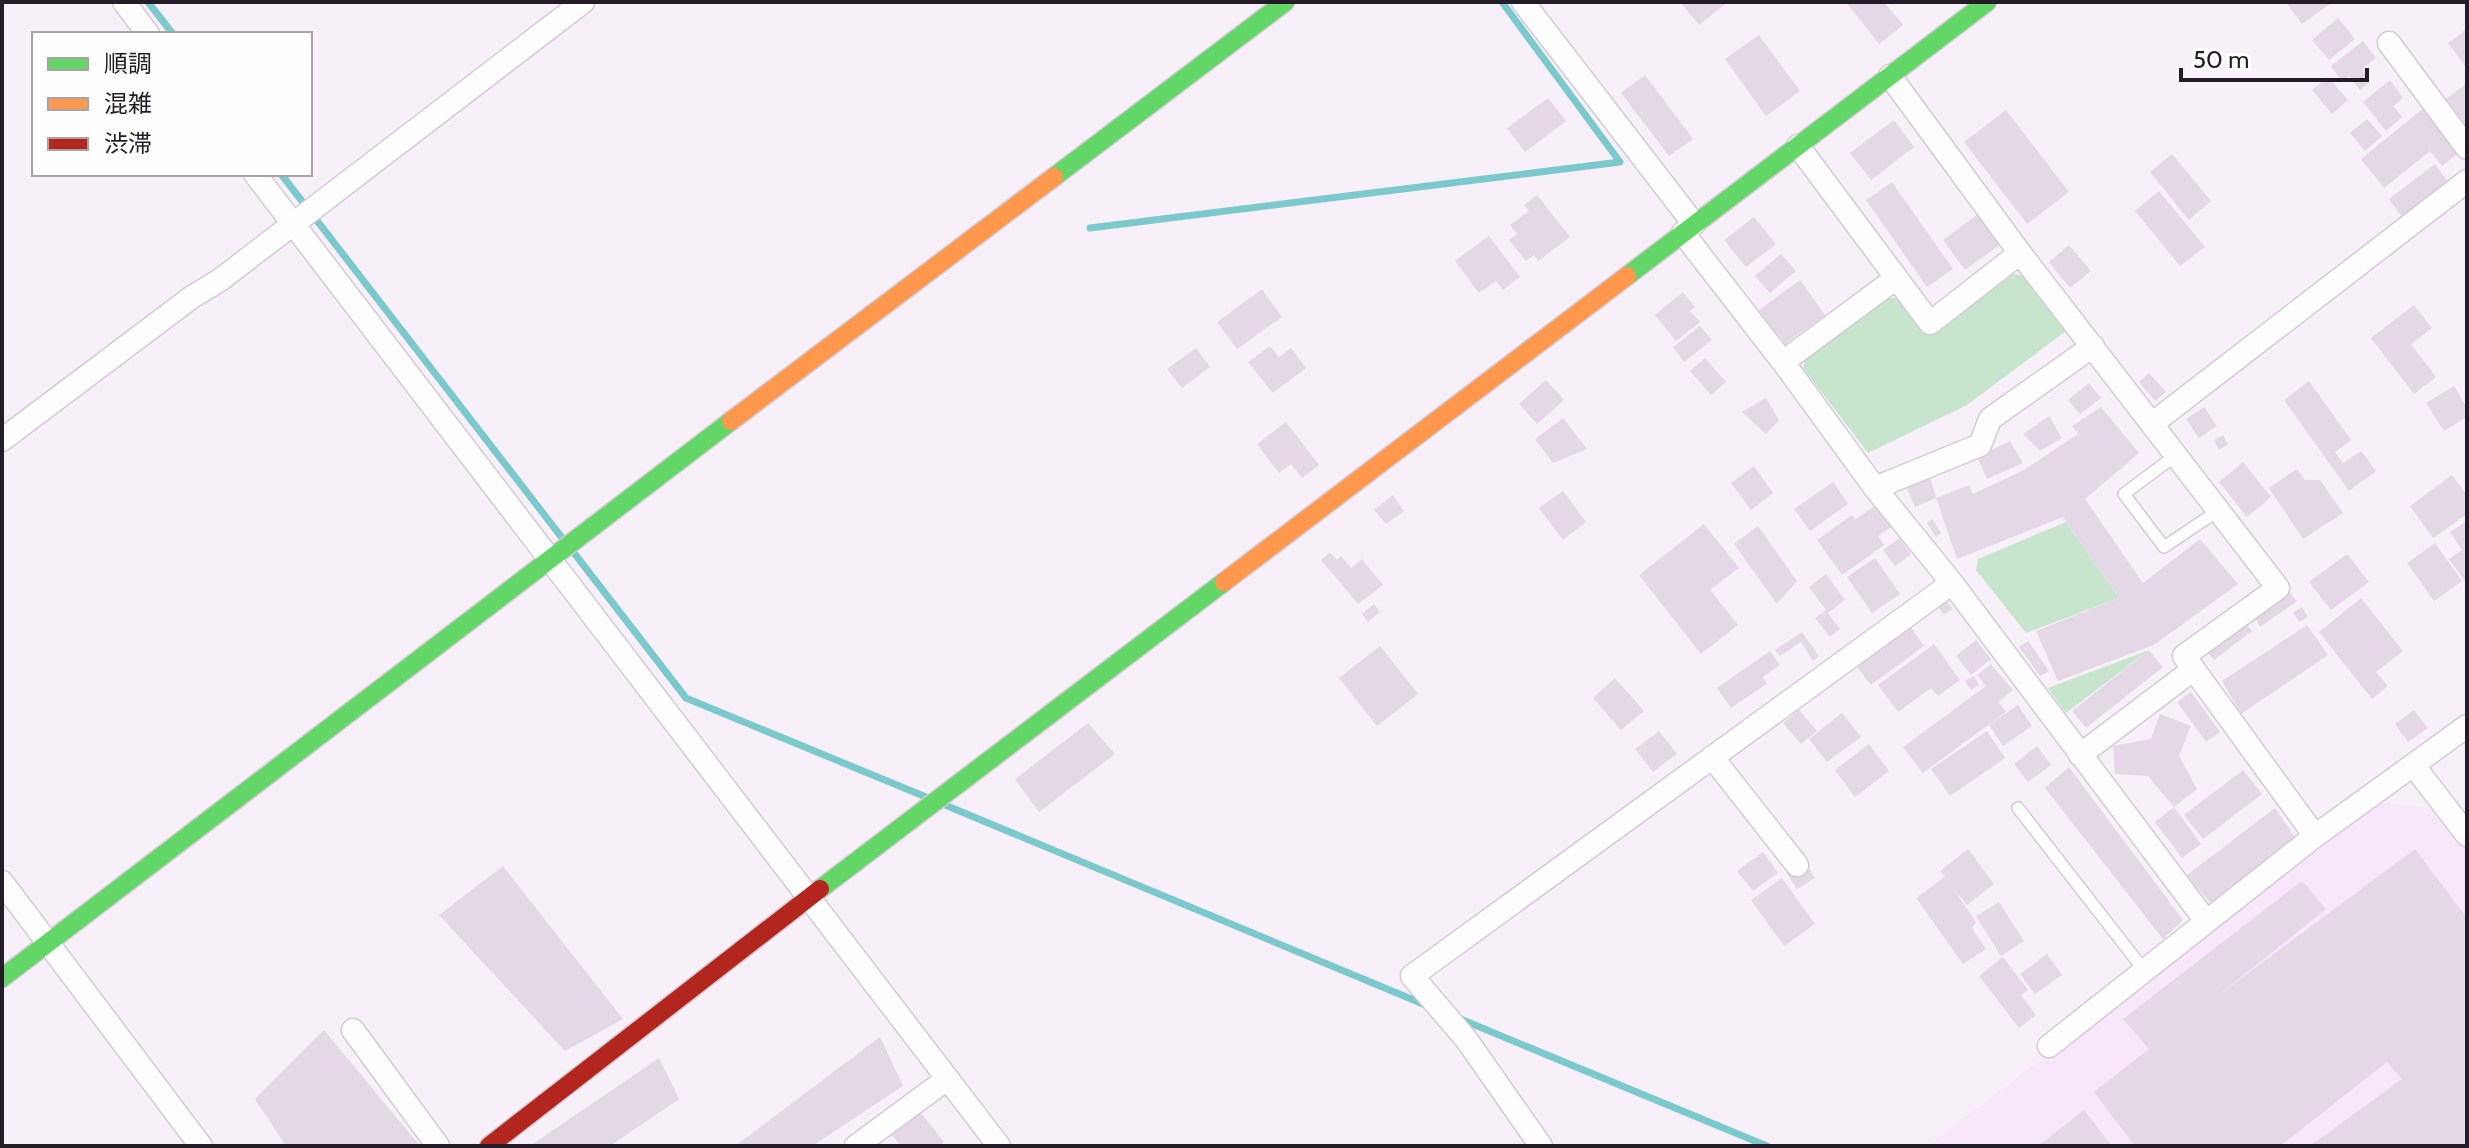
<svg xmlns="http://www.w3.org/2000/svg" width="2469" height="1148" font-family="Cabin,'Noto Sans JP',sans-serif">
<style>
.built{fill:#f8e6fb}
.green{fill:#c7e5cd}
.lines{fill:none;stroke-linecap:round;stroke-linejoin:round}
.stream{stroke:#7bc8cd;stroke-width:7}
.building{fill:#e4d7e6}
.lane-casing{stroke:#d3cbd4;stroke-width:14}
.street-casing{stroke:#d3cbd4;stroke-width:25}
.fast-casing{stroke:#d3cbd4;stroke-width:21}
.slow-casing{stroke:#d3cbd4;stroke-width:21}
.jam-casing{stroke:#d3cbd4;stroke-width:21}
.lane{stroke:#fefdfe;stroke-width:11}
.street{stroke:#fefdfe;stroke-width:22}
.fast{stroke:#63d668;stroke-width:18}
.slow{stroke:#ff974d;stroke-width:18}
.jam{stroke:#b3261e;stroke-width:18}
</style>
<rect width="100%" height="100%" fill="#f7f0f8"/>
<path class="built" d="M 2377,802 L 2436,809 L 2467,850 L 2467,1146 L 1928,1146 Z"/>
<path class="green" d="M 2009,273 L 2025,276 L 2066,331 L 1967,405 L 1868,453 L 1803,368 L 1806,357 L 1885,298 L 1898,298 L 1926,334 Z
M 2066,522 L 2119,598 L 2026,633 L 1976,570 L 1978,559 Z
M 2149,650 L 2066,713 L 2048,688 Z"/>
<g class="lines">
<path class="stream" d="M 148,2 L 173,34
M 281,174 L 563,539
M 1090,228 L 1620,162 L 1502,2
M 571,549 L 686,698 L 926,797
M 945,805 L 1428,1006
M 1458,1018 L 1767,1146"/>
</g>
<path class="building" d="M 1680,2 L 1728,2 L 1699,25 Z
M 1846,2 L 1884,2 L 1903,25 L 1879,44 Z
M 2286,2 L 2333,2 L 2302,24 Z
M 2338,18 L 2355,39 L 2329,60 L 2312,40 Z
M 2467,29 L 2467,64 L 2465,66 L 2448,43 Z
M 1759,35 L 1800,91 L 1766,116 L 1725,59 Z
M 2363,41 L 2376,58 L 2363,68 L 2369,83 L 2360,90 L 2349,76 L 2342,81 L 2331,66 Z
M 1645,75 L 1693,139 L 1669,156 L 1621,93 Z
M 2328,77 L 2348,100 L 2332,114 L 2312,90 Z
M 2390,80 L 2403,98 L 2393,106 L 2402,117 L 2386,131 L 2363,102 Z
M 2467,83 L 2467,126 L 2446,99 Z
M 1548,98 L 1566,121 L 1525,152 L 1507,128 Z
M 2425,107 L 2461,151 L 2442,166 L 2430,151 L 2384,188 L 2361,159 Z
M 2006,110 L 2069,192 L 2027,224 L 1964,142 Z
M 2367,119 L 2382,136 L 2365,151 L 2350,133 Z
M 1894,120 L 1914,147 L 1871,180 L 1850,153 Z
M 2172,154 L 2211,201 L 2189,220 L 2150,172 Z
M 2435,164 L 2448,182 L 2402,217 L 2389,199 Z
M 1892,182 L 1953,269 L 1927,287 L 1866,200 Z
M 2159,191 L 2205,247 L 2180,266 L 2135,211 Z
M 1537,195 L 1570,237 L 1538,261 L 1534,255 L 1526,261 L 1509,240 L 1517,234 L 1510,225 L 1529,211 L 1524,205 Z
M 1978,214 L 2001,244 L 1965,270 L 1943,240 Z
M 1754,217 L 1776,244 L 1746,267 L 1724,240 Z
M 1489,236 L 1520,277 L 1503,290 L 1496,281 L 1479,293 L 1455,261 Z
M 2069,245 L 2091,271 L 2070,288 L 2049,262 Z
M 1781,254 L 1796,271 L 1770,293 L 1755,276 Z
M 1800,280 L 1825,315 L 1785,344 L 1759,310 Z
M 1262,289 L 1282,317 L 1237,349 L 1217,322 Z
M 1683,292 L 1695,307 L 1690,311 L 1700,322 L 1676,341 L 1655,315 Z
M 2414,305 L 2432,328 L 2411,344 L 2436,377 L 2414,394 L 2371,338 Z
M 1700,326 L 1712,340 L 1684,362 L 1673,347 Z
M 1270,346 L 1279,357 L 1291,348 L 1306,368 L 1273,393 L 1248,362 Z
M 1196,348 L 1210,367 L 1182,388 L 1167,369 Z
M 1705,358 L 1726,382 L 1711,395 L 1690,371 Z
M 2149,373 L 2166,392 L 2155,401 L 2139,382 Z
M 1546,380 L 1564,400 L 1537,424 L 1519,404 Z
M 2309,381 L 2351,440 L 2335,452 L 2343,463 L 2361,451 L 2376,471 L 2349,491 L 2284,400 Z
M 2089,383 L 2101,398 L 2080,414 L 2068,400 Z
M 2454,386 L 2467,408 L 2467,417 L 2444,431 L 2426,403 Z
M 1766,398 L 1779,420 L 1766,434 L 1742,412 Z
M 2101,407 L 2139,453 L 2085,499 L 2143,583 L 2200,539 L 2238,584 L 2154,645 L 2058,681 L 2036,631 L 2119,598 L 2063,517 L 1957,559 L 1936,498 L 1969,485 L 1973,494 L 2024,470 L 2078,434 L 2072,426 Z
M 2204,407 L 2217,426 L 2199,438 L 2186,419 Z
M 2049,416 L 2062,438 L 2040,451 L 2023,434 Z
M 1563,418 L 1587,449 L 1553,463 L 1535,439 Z
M 1286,422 L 1319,465 L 1302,478 L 1291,464 L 1279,473 L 1257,444 Z
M 2223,435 L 2228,444 L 2219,450 L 2214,440 Z
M 2010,441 L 2023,463 L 1987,479 L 1977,457 Z
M 2243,462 L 2271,497 L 2247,517 L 2219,482 Z
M 1754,466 L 1773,493 L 1751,510 L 1731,483 Z
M 2297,469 L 2305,480 L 2320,480 L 2343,513 L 2303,539 L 2269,488 Z
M 1929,473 L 1936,498 L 1915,507 L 1905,484 Z
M 2452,475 L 2467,495 L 2467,514 L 2433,538 L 2410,506 Z
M 1833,482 L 1848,504 L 1810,531 L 1794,509 Z
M 1563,491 L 1586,522 L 1563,540 L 1539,508 Z
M 1393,495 L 1404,511 L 1386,524 L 1374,510 Z
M 1876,505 L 1891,527 L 1878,536 L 1884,545 L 1842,575 L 1817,540 L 1852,515 L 1855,520 Z
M 1932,519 L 1941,533 L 1936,537 L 1927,523 Z
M 2467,521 L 2467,584 L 2449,559 L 2462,550 L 2450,532 Z
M 1704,524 L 1739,568 L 1710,590 L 1738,625 L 1701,654 L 1639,575 Z
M 1758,526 L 1797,581 L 1777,604 L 1734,544 Z
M 1899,538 L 1911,554 L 1895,566 L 1883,550 Z
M 2435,543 L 2462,581 L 2434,601 L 2407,563 Z
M 1330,552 L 1337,560 L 1341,556 L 1351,568 L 1362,559 L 1383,585 L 1358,604 L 1321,560 Z
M 2347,554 L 2369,582 L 2331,610 L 2309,582 Z
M 1875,558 L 1900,594 L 1872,613 L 1847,577 Z
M 1826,574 L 1845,600 L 1828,613 L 1840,629 L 1830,637 L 1815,618 L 1826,610 L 1809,587 Z
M 2289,591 L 2297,601 L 2260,627 L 2255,616 Z
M 1941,593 L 1953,609 L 1944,615 L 1932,599 Z
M 2361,598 L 2403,651 L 2376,672 L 2388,686 L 2372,699 L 2319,632 Z
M 1374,604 L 1380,612 L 1368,622 L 1362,614 Z
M 2302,607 L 2308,617 L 2299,622 L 2293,613 Z
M 1906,620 L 1924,646 L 1871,685 L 1850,658 Z
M 2245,622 L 2252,631 L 2214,660 L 2207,651 Z
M 2307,625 L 2328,655 L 2241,714 L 2222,681 Z
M 1802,632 L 1819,656 L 1813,661 L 1801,642 L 1780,656 L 1775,650 Z
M 1976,640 L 1991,659 L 1971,675 L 1956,656 Z
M 2028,641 L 2049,671 L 2040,676 L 2019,647 Z
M 1934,644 L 1960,680 L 1938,696 L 1931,688 L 1898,712 L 1878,685 Z
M 1380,646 L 1418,694 L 1377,726 L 1339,678 Z
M 2149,650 L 2163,667 L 2086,728 L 2072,711 Z
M 1770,651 L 1780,665 L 1763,677 L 1767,684 L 1731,708 L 1717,688 Z
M 1991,664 L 2013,690 L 1998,702 L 2006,712 L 1923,773 L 1903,747 L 1986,686 L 1977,675 Z
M 1974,676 L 1979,685 L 1971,690 L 1965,681 Z
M 1615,678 L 1644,711 L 1621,730 L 1593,698 Z
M 2191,692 L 2220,732 L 2206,742 L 2177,702 Z
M 2018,705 L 2032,726 L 2003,746 L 1989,725 Z
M 1799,710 L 1817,731 L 1801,744 L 1783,723 Z
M 2414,710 L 2428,728 L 2408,742 L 2395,724 Z
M 1842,713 L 1861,737 L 1827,762 L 1809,739 Z
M 2160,714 L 2191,726 L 2179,756 L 2197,789 L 2174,807 L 2148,776 L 2115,774 L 2113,746 L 2151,739 Z
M 1088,723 L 1115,754 L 1039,812 L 1015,779 Z
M 1659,731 L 1677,754 L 1653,772 L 1635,749 Z
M 1987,731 L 2005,758 L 1950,796 L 1931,769 Z
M 1869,744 L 1889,771 L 1855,797 L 1835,770 Z
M 2037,746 L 2051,765 L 2028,782 L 2014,764 Z
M 2069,767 L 2183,920 L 2163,939 L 2045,788 Z
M 2243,770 L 2262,794 L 2203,839 L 2184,815 Z
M 2174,807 L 2201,844 L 2182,858 L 2155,822 Z
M 2275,808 L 2297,840 L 2212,905 L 2187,875 Z
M 1968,849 L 1994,884 L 1967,905 L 1952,887 L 1976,922 L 1972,928 L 1986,949 L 1963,964 L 1916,898 L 1945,877 L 1940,871 Z
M 2415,849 L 2467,918 L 2467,1144 L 2464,1146 L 2310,1146 L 2402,1079 L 2387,1062 L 2280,1146 L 2135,1146 L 2094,1092 L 2149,1049 L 2123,1019 L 2302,881 L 2326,909 L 2216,997 Z
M 1763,852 L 1778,873 L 1753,891 L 1737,871 Z
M 1804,861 L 1815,878 L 1797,889 L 1786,872 Z
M 503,866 L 623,1019 L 565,1051 L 439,915 Z
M 1782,878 L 1815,924 L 1784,946 L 1751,900 Z
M 1999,902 L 2024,941 L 2001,956 L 1976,916 Z
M 2047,954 L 2062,975 L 2035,994 L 2020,974 Z
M 2003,957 L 2028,990 L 2021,995 L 2036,1015 L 2019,1028 L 1979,976 Z
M 324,1030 L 420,1146 L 286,1146 L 255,1099 Z
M 880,1037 L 903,1086 L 812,1146 L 735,1146 Z
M 659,1058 L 679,1099 L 610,1146 L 530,1146 Z
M 2084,1110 L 2112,1146 L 2038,1146 Z
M 921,1113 L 944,1142 L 939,1146 L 901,1146 L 892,1135 Z"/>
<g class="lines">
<g class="lane-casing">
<path id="lane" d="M 2176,455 L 2124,494 L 2164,547 L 2219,510
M 2018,808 L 2144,970"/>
</g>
<g class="street-casing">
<path id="street" d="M 124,2 L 148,34
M 1523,2 L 1694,224
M 2389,43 L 2467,148
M 1890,76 L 2020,253
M 1798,146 L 1930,323 L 2020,253 L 2278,588 L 2184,656 L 2315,836
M 255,174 L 999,1146
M 1683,233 L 1783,362 L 1875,488 L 1952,583 L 2206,921
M 1783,362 L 1895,279
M 2153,423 L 2467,181
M 2,440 L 192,297 L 220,280 L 583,2
M 1875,488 L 1980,445 L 1990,419 L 2093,346
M 2080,755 L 2194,669
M 1712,757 L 1797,865
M 2414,766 L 2467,835
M 2,882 L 201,1146
M 353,1030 L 438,1146
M 2049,1046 L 2315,836 L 2467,726
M 856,1146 L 947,1079
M 1541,1146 L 1466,1039 L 1412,976 L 1952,583"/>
</g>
<g class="fast-casing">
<path id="fast" d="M 1054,177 L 1285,2
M 1627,276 L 1987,2
M 820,889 L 1224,582
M 2,978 L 731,421"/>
</g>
<g class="slow-casing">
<path id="slow" d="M 731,421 L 1054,177
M 1224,582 L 1627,276"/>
</g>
<g class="jam-casing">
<path id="jam" d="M 489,1146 L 820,889"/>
</g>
<use href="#lane" class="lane"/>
<use href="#street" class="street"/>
<use href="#fast" class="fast"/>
<use href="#slow" class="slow"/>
<use href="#jam" class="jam"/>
</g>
<rect width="2469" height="1148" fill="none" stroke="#241c26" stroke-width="8"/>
<rect x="32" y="32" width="280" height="144" fill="#fefefe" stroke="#a7a4a8" stroke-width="2"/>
<rect x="48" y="58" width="40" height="12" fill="#63d668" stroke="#a7a4a8" stroke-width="2"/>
<text x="104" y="72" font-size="24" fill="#241c26">順調</text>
<rect x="48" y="98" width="40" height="12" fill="#ff974d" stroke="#a7a4a8" stroke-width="2"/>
<text x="104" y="112" font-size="24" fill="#241c26">混雑</text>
<rect x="48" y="138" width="40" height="12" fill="#b3261e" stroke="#a7a4a8" stroke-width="2"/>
<text x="104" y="152" font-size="24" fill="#241c26">渋滞</text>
<path d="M2181 68v12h186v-12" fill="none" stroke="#241c26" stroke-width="4"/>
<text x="2193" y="68" font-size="24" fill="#241c26" stroke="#fefefe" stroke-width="6" paint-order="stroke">50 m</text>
</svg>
